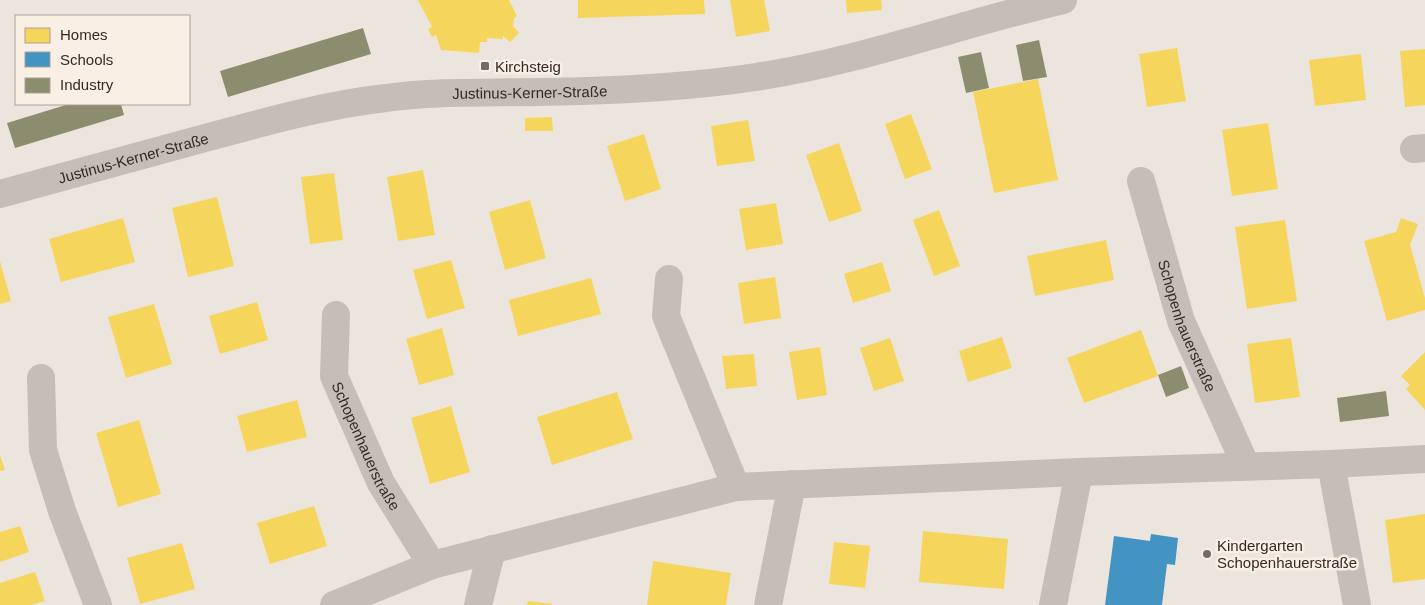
<svg xmlns="http://www.w3.org/2000/svg" width="1425" height="605" font-family="Arial,sans-serif">
<style>
.homes{fill:#f6d55c}
.schools{fill:#4393c3}
.industry{fill:#8c8c6e}
.lines{fill:none;stroke-linecap:round;stroke-linejoin:round}
.minor{stroke:#c5bdb7;stroke-width:28}
.poi-dot{fill:#756b66;stroke:#faefe5;stroke-width:2}
.labels{text-anchor:middle;dominant-baseline:central;stroke-width:5;stroke-linejoin:round;paint-order:stroke}
.poi-label{font-size:15px;fill:#352a26;stroke:#faefe5;text-anchor:start}
.street-label{font-size:15px;fill:#352a26;stroke:#faefe5}
</style>
<rect width="100%" height="100%" fill="#ece5de"/>
<path class="homes" d="M 418,0 L 509,0 L 517,16 L 514,18 L 513,26 L 519,33 L 510,42 L 503,36 L 503,39 L 487,38 L 487,42 L 480,42 L 479,53 L 441,50 L 436,35 L 432,37 L 428,29 L 432,27 Z
M 578,0 L 704,0 L 705,14 L 578,18 Z
M 730,0 L 764,0 L 770,31 L 736,37 Z
M 846,0 L 881,0 L 882,10 L 847,13 Z
M 1177,48 L 1186,101 L 1147,107 L 1139,54 Z
M 1425,49 L 1425,105 L 1405,107 L 1400,51 Z
M 1361,54 L 1366,100 L 1315,106 L 1309,60 Z
M 1038,79 L 1058,180 L 994,193 L 973,92 Z
M 911,114 L 932,169 L 905,179 L 885,124 Z
M 552,117 L 553,131 L 525,131 L 525,118 Z
M 748,120 L 755,161 L 717,166 L 711,126 Z
M 1268,123 L 1278,189 L 1232,196 L 1222,130 Z
M 644,134 L 661,189 L 625,201 L 607,146 Z
M 839,143 L 862,211 L 829,222 L 806,155 Z
M 423,170 L 435,235 L 398,241 L 387,177 Z
M 334,173 L 343,240 L 310,244 L 301,177 Z
M 217,197 L 234,266 L 188,277 L 172,208 Z
M 530,200 L 546,258 L 505,270 L 489,212 Z
M 776,203 L 783,244 L 746,250 L 739,209 Z
M 939,210 L 960,266 L 934,276 L 913,220 Z
M 123,218 L 135,262 L 61,282 L 49,239 Z
M 1401,218 L 1418,224 L 1410,245 L 1425,298 L 1425,310 L 1387,321 L 1364,241 L 1396,232 Z
M 1285,220 L 1297,301 L 1247,309 L 1235,227 Z
M 1106,240 L 1114,280 L 1035,296 L 1027,256 Z
M 451,260 L 465,308 L 427,319 L 413,270 Z
M 0,261 L 11,301 L 0,304 Z
M 882,262 L 891,291 L 853,303 L 844,274 Z
M 775,277 L 781,318 L 744,324 L 738,283 Z
M 591,278 L 601,314 L 518,336 L 509,300 Z
M 257,302 L 268,340 L 220,354 L 209,316 Z
M 154,304 L 172,364 L 126,378 L 108,317 Z
M 442,328 L 454,375 L 419,385 L 406,339 Z
M 1141,330 L 1158,376 L 1084,403 L 1067,358 Z
M 1002,337 L 1012,368 L 968,382 L 959,351 Z
M 890,338 L 904,381 L 874,391 L 860,348 Z
M 1291,338 L 1300,397 L 1255,403 L 1247,344 Z
M 820,347 L 827,395 L 797,400 L 789,352 Z
M 1425,352 L 1425,410 L 1406,389 L 1410,385 L 1401,376 Z
M 754,354 L 757,386 L 726,389 L 722,356 Z
M 617,392 L 633,439 L 552,465 L 537,417 Z
M 297,400 L 307,437 L 247,452 L 237,416 Z
M 451,406 L 470,472 L 430,484 L 411,418 Z
M 139,420 L 161,494 L 118,507 L 96,433 Z
M 0,455 L 5,470 L 0,471 Z
M 314,506 L 327,546 L 270,564 L 257,523 Z
M 1425,514 L 1425,579 L 1393,583 L 1385,520 Z
M 20,526 L 29,552 L 0,562 L 0,532 Z
M 923,531 L 1008,539 L 1004,589 L 919,582 Z
M 834,542 L 870,546 L 865,588 L 829,584 Z
M 182,543 L 195,589 L 140,604 L 127,558 Z
M 653,561 L 731,573 L 726,605 L 647,605 Z
M 35,572 L 45,601 L 31,605 L 0,605 L 0,583 Z
M 528,601 L 552,604 L 552,605 L 527,605 Z"/>
<path class="schools" d="M 1151,534 L 1178,538 L 1175,565 L 1167,564 L 1162,605 L 1105,605 L 1114,536 L 1150,541 Z"/>
<path class="industry" d="M 363,28 L 371,54 L 228,97 L 220,71 Z
M 1039,40 L 1047,77 L 1023,81 L 1016,45 Z
M 981,52 L 989,88 L 966,93 L 958,57 Z
M 69,104 L 121,104 L 124,115 L 15,148 L 7,123 Z
M 1181,366 L 1189,388 L 1166,397 L 1158,375 Z
M 1386,391 L 1389,416 L 1340,422 L 1337,398 Z"/>
<g class="lines">
<g class="minor">
<path d="M 1414,149 L 1425,148"/>
<path id="s1" d="M 1141,181 L 1181,321 L 1246,466"/>
<path id="s2" d="M 0,194 C 68,175 137,157 205,138 C 265,122 324,105 386,98 C 437,91 488,93 539,92 C 611,91 684,88 756,77 C 861,61 960,24 1063,0"/>
<path d="M 669,279 L 666,316 L 736,487"/>
<path id="s3" d="M 336,315 L 334,376 L 381,483 L 432,565"/>
<path d="M 41,378 L 43,450 L 62,511 L 98,605"/>
<path d="M 1331,464 L 1357,605"/>
<path d="M 334,605 L 432,565 L 736,487 L 1079,472 L 1331,464 L 1425,459"/>
<path d="M 478,605 L 492,549"/>
<path d="M 768,605 L 792,484"/>
<path d="M 1053,605 L 1079,472"/>
</g>
</g>
<g class="poi-dot">
<rect x="480" y="61" width="10" height="10" rx="2.5"/>
<circle cx="1207" cy="554" r="5"/>
</g>
<g class="labels">
<g class="poi-label">
<text x="495" y="66">Kirchsteig</text>
<text x="1217" y="545">Kindergarten<tspan x="1217" dy="17">Schopenhauerstraße</tspan></text>
</g>
<g class="street-label">
<text stroke="none"><textPath href="#s2" startOffset="542">Justinus-Kerner-Straße</textPath></text>
<text stroke="none"><textPath href="#s2" startOffset="138">Justinus-Kerner-Straße</textPath></text>
<text stroke="none"><textPath href="#s1" startOffset="152">Schopenhauerstraße</textPath></text>
<text stroke="none"><textPath href="#s3" startOffset="138">Schopenhauerstraße</textPath></text>
</g>
</g>
<rect x="15" y="15" width="175" height="90" fill="#faefe5" stroke="#aba099"/>
<rect x="25" y="28" width="25" height="15" fill="#f6d55c" stroke="#aba099"/>
<text x="60" y="40" font-size="15" fill="#352a26">Homes</text>
<rect x="25" y="52" width="25" height="15" fill="#4393c3" stroke="#aba099"/>
<text x="60" y="65" font-size="15" fill="#352a26">Schools</text>
<rect x="25" y="78" width="25" height="15" fill="#8c8c6e" stroke="#aba099"/>
<text x="60" y="90" font-size="15" fill="#352a26">Industry</text>
</svg>
